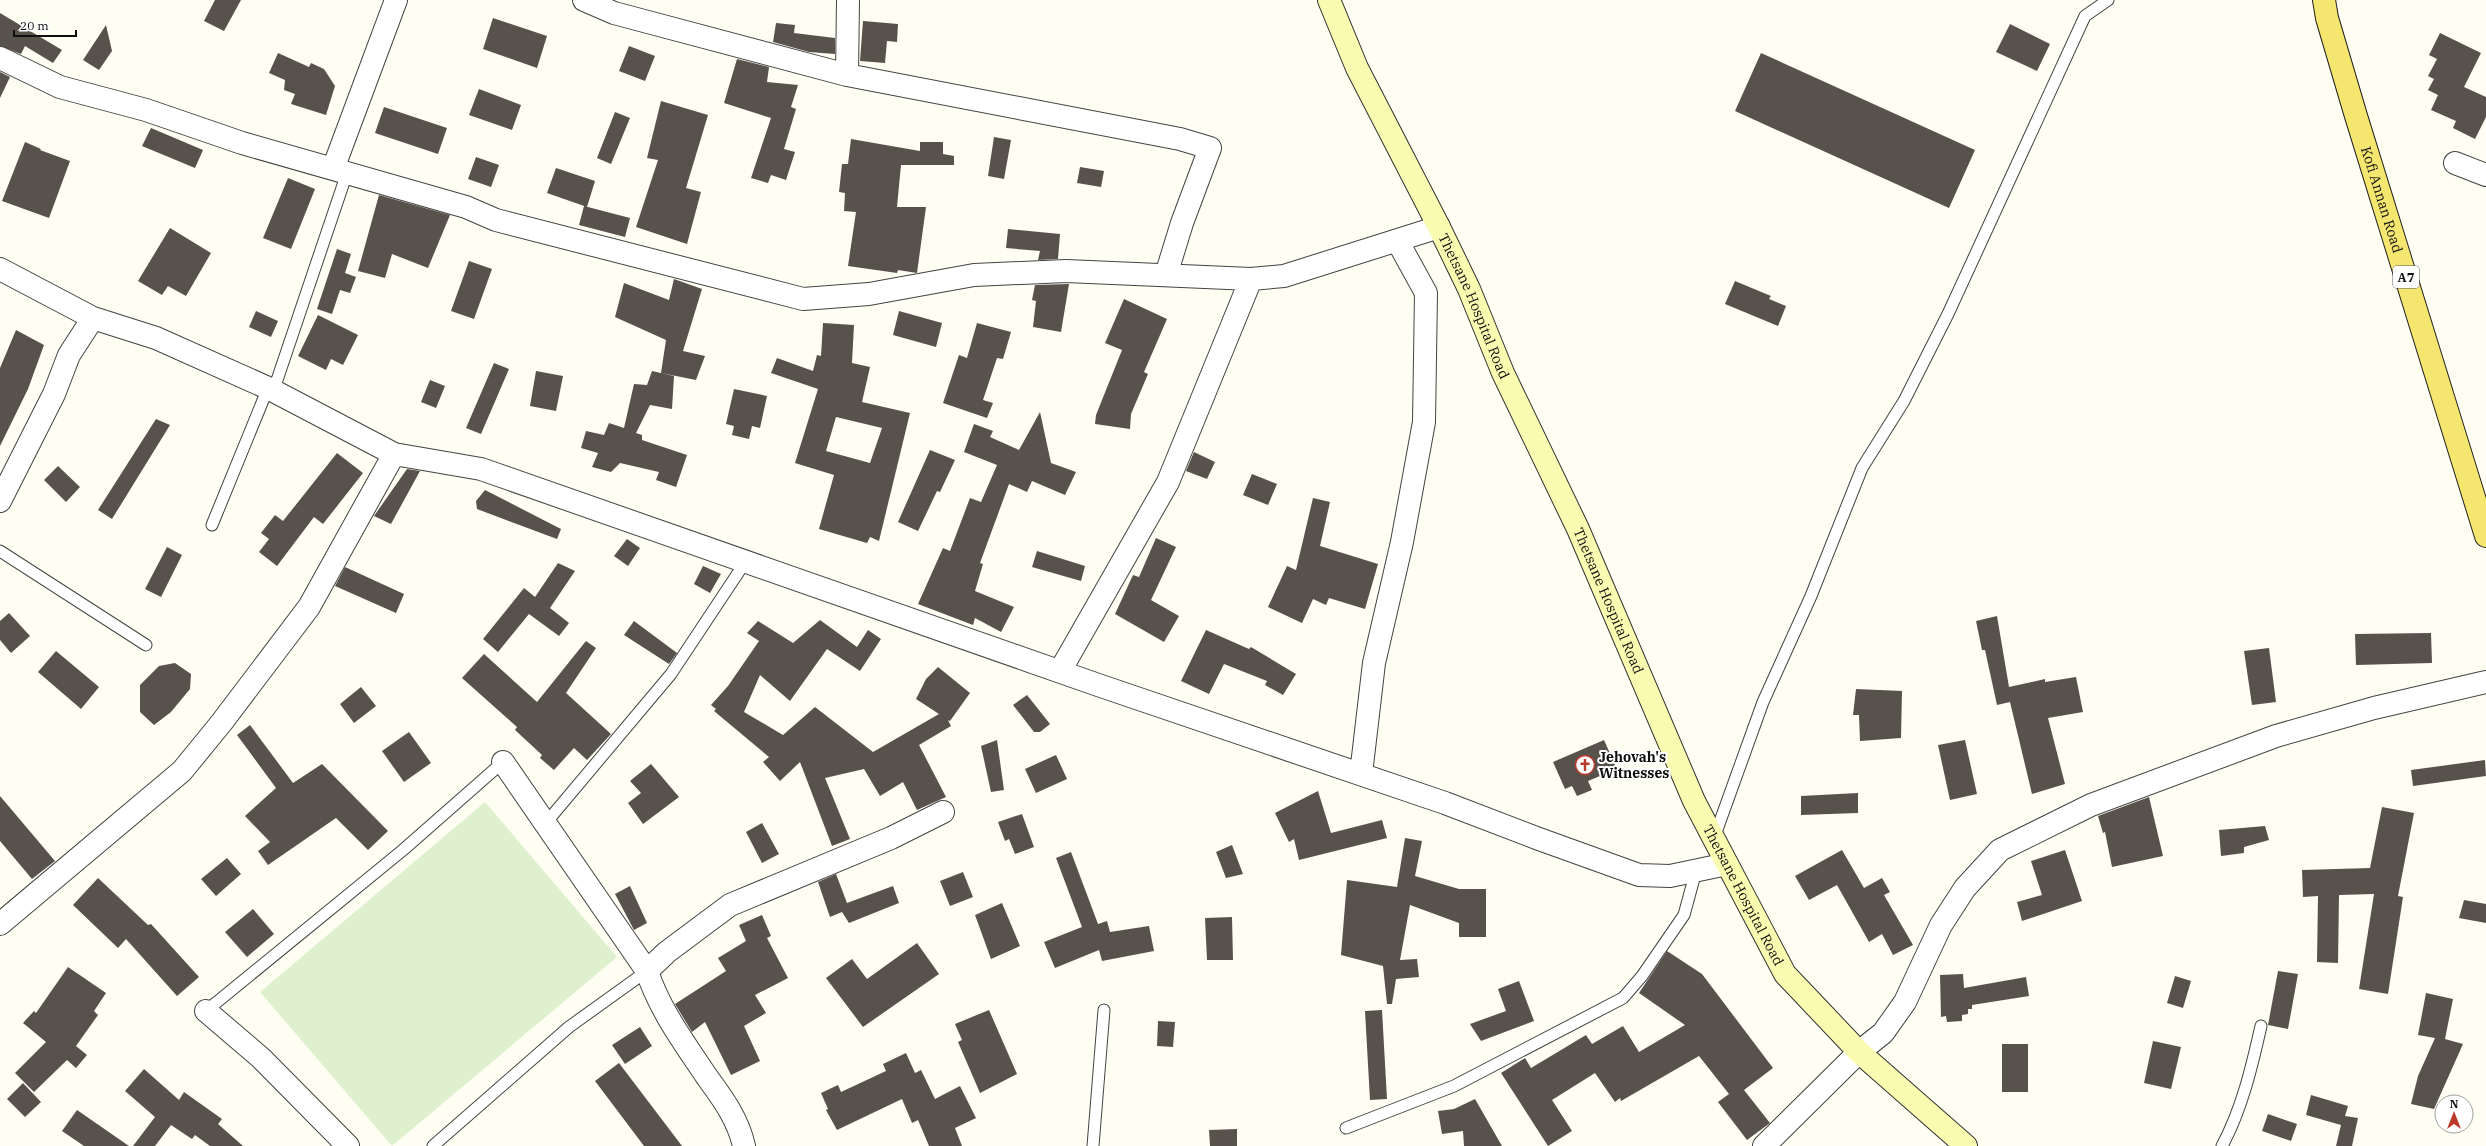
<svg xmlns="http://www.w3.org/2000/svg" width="2486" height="1146" font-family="'IBM Plex Serif',serif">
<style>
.pitch{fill:#dff0ce}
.building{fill:#58524c;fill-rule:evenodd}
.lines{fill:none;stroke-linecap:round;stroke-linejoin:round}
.service-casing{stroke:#434343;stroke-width:13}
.minor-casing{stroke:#434343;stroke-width:24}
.tertiary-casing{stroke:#434343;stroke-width:24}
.secondary-casing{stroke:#323232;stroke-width:24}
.primary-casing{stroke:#212121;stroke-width:24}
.service{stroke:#fff;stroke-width:11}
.minor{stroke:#fff;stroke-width:22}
.tertiary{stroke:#fff;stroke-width:22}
.secondary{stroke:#f9fcb0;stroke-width:22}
.primary{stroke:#f4e66e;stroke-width:22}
.labels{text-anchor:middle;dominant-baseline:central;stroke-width:4;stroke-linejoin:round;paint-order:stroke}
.shield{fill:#fff;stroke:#585858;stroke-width:1}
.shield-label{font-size:13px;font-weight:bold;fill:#101010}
.street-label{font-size:14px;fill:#101010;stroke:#fff}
.poi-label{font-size:14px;font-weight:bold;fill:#101010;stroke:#fff;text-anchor:start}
</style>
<rect width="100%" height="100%" fill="#fffef3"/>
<path class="pitch" d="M 485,802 L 617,957 L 392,1146 L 260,992 Z"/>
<path class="building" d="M 215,0 L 241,0 L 224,31 L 204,21 Z
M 0,13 L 62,50 L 53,63 L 25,46 L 21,54 L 0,46 Z
M 493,18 L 547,36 L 537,68 L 483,49 Z
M 863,21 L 898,24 L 897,42 L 887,41 L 885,63 L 860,61 Z
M 776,23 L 795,25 L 794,33 L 835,38 L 835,54 L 809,52 L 773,42 Z
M 2010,24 L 2050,44 L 2037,71 L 1996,52 Z
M 106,25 L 112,51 L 99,70 L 83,60 Z
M 2440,33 L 2481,53 L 2464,87 L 2486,97 L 2486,117 L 2475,139 L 2453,128 L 2456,121 L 2431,110 L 2438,95 L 2428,90 L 2434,79 L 2428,76 L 2437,59 L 2429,55 Z
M 629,46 L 655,56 L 645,81 L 619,71 Z
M 278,53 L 309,67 L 311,63 L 324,69 L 335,86 L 326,115 L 291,104 L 295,94 L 284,90 L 285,80 L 269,73 Z
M 1761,53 L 1975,150 L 1949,208 L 1735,111 Z
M 737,59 L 769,67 L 767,82 L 798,85 L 791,107 L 796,109 L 784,149 L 795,152 L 786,180 L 771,175 L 768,183 L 751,178 L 771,118 L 724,103 Z
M 0,72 L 10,77 L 0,98 Z
M 479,89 L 521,105 L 512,130 L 469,115 Z
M 661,101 L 708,115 L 686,188 L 701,192 L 687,244 L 636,227 L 658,160 L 647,158 Z
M 384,107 L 447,128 L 438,154 L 375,133 Z
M 615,112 L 630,118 L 611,164 L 597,158 Z
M 151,128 L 203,150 L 195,168 L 142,146 Z
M 994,137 L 1011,140 L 1004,179 L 988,176 Z
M 851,139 L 920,151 L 920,142 L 943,142 L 943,154 L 954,156 L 954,165 L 901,165 L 897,207 L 926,207 L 917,273 L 898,270 L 897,273 L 848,266 L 856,212 L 844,211 L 845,193 L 839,192 L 842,164 L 848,164 Z
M 25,142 L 41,149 L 40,150 L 70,161 L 49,218 L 2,201 Z
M 476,157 L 499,165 L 491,187 L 468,179 Z
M 1080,167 L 1104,171 L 1101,187 L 1077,183 Z
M 556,168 L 595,181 L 587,207 L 547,193 Z
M 288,178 L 315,189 L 291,249 L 263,238 Z
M 379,195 L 450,215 L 428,268 L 392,254 L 385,278 L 358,271 Z
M 584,206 L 630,218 L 625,237 L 579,225 Z
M 170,228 L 211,253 L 186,296 L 168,286 L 162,295 L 138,281 Z
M 1008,229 L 1060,234 L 1058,259 L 1038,260 L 1040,251 L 1006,248 Z
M 337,249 L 351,254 L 345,273 L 356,277 L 350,293 L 340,290 L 332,314 L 317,309 Z
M 469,261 L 492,269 L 474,319 L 451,311 Z
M 674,279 L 702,289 L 683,351 L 705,356 L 696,380 L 661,373 L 666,340 L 615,317 L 624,283 L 669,300 Z
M 1735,281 L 1771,296 L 1769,299 L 1786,306 L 1778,326 L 1725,304 Z
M 1069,284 L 1061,332 L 1033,327 L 1036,301 L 1032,300 L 1035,285 Z
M 1124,299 L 1167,319 L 1144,372 L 1148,374 L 1131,414 L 1130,429 L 1095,424 L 1096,415 L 1122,350 L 1105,343 Z
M 256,311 L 278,321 L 271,337 L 249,327 Z
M 899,311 L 942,323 L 936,347 L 893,335 Z
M 318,315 L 358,335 L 343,365 L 331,359 L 326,370 L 298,356 Z
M 823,323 L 854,325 L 852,363 L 870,367 L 862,402 L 910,413 L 879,541 L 870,537 L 867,543 L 819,529 L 834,475 L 795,463 L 818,389 L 771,373 L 777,358 L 813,371 L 817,355 L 821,356 ZM 836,417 L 882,428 L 870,463 L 826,451 Z
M 977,323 L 1011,332 L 1003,359 L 997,358 L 983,400 L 993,403 L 987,418 L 943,403 L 959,355 L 967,358 Z
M 16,330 L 44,345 L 28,389 L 0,446 L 0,368 Z
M 494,363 L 509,369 L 481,434 L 466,428 Z
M 536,371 L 563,376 L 556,411 L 530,406 Z
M 652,371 L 674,376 L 672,409 L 650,405 L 636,433 L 642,435 L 642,440 L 687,455 L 676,487 L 656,480 L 659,472 L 620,463 L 611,472 L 592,467 L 598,453 L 581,448 L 586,431 L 604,435 L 609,423 L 624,428 L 634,384 L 647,385 Z
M 430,380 L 445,386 L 436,408 L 421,402 Z
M 734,389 L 767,396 L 760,428 L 752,426 L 749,439 L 732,435 L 734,426 L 726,424 Z
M 1040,412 L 1051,463 L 1076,472 L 1065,495 L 1032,481 L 1027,492 L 1009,484 L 980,563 L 983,564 L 975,591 L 1014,607 L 1001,632 L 975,618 L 973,625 L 918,604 L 943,548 L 950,551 L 970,498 L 981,502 L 997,465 L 964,452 L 974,424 L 993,431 L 990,437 L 1019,450 Z
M 156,419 L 170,425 L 112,519 L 98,510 Z
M 930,450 L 955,460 L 940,492 L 937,491 L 918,531 L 898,522 Z
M 1194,452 L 1215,462 L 1207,479 L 1186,471 Z
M 337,453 L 363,473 L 323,524 L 314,517 L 277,566 L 259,552 L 269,539 L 261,533 L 275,515 L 283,521 Z
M 58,466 L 80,487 L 66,502 L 44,480 Z
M 407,469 L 420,471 L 391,524 L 374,516 Z
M 1252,474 L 1277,484 L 1268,505 L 1243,495 Z
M 485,490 L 561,529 L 557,539 L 477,509 L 476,501 Z
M 1313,498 L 1330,502 L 1320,546 L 1378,564 L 1365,609 L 1329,598 L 1326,605 L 1313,599 L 1302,623 L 1268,607 L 1287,566 L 1296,570 Z
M 1156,538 L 1176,547 L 1151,600 L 1179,616 L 1164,642 L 1115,614 L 1133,575 L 1139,577 Z
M 627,539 L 640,548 L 628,566 L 614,556 Z
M 167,547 L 182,555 L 161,597 L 145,589 Z
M 1037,551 L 1085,566 L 1081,581 L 1032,567 Z
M 558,563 L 575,571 L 550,608 L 569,623 L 559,636 L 529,614 L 498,652 L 483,639 L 524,588 L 535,597 Z
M 703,566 L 721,574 L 710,593 L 694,584 Z
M 345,567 L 404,594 L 396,613 L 335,586 Z
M 9,613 L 30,636 L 11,653 L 0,640 L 0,621 Z
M 1997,616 L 2009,687 L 2045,679 L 2045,682 L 2076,677 L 2083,712 L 2048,718 L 2065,784 L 2032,794 L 2010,702 L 1997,705 L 1985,650 L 1982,650 L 1976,621 Z
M 820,620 L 857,647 L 868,630 L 881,639 L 860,671 L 827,649 L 790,701 L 760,675 L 744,712 L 783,735 L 815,707 L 873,752 L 939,714 L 916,699 L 926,679 L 938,667 L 970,693 L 950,721 L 948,720 L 951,726 L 919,745 L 946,797 L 917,810 L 903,782 L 880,796 L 864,769 L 825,778 L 850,839 L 832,846 L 800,762 L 780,781 L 763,762 L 769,757 L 714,711 L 716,709 L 711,705 L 728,686 L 759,641 L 747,633 L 758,621 L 793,643 Z
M 634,621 L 677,653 L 669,664 L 624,635 Z
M 1206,630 L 1249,649 L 1251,647 L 1296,674 L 1283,695 L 1265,685 L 1267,681 L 1224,664 L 1209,694 L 1181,681 Z
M 2431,633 L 2432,663 L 2356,665 L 2355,634 Z
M 586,641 L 596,648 L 566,693 L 611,734 L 587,760 L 574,748 L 554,770 L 540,758 L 542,755 L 515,730 L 517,727 L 462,678 L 484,654 L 537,702 Z
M 2269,648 L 2276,702 L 2252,705 L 2244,651 Z
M 56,651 L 99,687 L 81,709 L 38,672 Z
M 175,663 L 191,674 L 190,689 L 171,712 L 154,725 L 140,712 L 140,685 L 159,666 Z
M 361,687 L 376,706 L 354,723 L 340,704 Z
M 1856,689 L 1902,691 L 1901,738 L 1860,741 L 1859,715 L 1853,715 Z
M 1027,695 L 1050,724 L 1040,732 L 1034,732 L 1013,705 Z
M 250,725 L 293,783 L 322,764 L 388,831 L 368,850 L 336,818 L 268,865 L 258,851 L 270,842 L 245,816 L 276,788 L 237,735 Z
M 409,732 L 431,763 L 404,782 L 382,751 Z
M 997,740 L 1004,790 L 991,792 L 981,746 Z
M 1604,740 L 1617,769 L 1588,781 L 1592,790 L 1577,796 L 1572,786 L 1565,789 L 1553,762 Z
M 1965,740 L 1977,794 L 1950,800 L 1938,745 Z
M 1056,755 L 1067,779 L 1036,793 L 1025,769 Z
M 2485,760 L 2486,776 L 2413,786 L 2411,770 Z
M 651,764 L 679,797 L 643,824 L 628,803 L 641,793 L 630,781 Z
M 1318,791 L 1331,833 L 1382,820 L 1387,838 L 1299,860 L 1294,839 L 1289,842 L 1275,813 Z
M 1858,793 L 1858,813 L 1801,815 L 1801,796 Z
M 0,796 L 55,861 L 32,879 L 0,841 Z
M 2149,797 L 2163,856 L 2112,867 L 2105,832 L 2103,833 L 2098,816 Z
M 2382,807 L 2414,813 L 2398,896 L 2403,897 L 2388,994 L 2359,989 L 2374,894 L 2339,895 L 2338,963 L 2317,962 L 2318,896 L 2303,897 L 2302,870 L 2370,868 Z
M 1022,814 L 1034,847 L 1015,854 L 1009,839 L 1005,841 L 998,822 Z
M 762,823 L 779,854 L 762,863 L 746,832 Z
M 2265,826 L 2269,840 L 2244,847 L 2244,853 L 2221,856 L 2219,830 Z
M 1405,838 L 1422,841 L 1415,876 L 1459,889 L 1486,889 L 1486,937 L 1459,937 L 1459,923 L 1410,905 L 1400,960 L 1417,959 L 1419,977 L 1396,979 L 1392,1004 L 1387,1004 L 1383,966 L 1341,955 L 1347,880 L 1397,887 Z
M 1232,845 L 1243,874 L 1226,878 L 1216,852 Z
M 1842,850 L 1864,888 L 1882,878 L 1890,892 L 1884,895 L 1913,945 L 1893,955 L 1882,934 L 1869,942 L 1837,885 L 1809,900 L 1795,876 Z
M 2065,850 L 2082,901 L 2022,921 L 2017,902 L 2042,895 L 2031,861 Z
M 1071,852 L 1098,924 L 1107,921 L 1110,932 L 1149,926 L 1154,951 L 1102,961 L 1099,950 L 1055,968 L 1044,942 L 1082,927 L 1056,858 Z
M 227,858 L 241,874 L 216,896 L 201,879 Z
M 963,872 L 973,897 L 950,906 L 940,881 Z
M 836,874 L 847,903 L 893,886 L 899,903 L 849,923 L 842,912 L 830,917 L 818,882 Z
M 98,878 L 148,925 L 151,924 L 199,977 L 177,996 L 126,939 L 118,948 L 73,905 Z
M 630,886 L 647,923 L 634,930 L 615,894 Z
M 2464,900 L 2486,904 L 2486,923 L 2459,918 Z
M 1002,903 L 1020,946 L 991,959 L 975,915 Z
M 253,909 L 274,934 L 247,957 L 225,932 Z
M 762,915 L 771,936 L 767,938 L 788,978 L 755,995 L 766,1013 L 744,1026 L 760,1061 L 731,1075 L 705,1022 L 692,1032 L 675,1004 L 726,971 L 718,958 L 746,941 L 739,925 Z
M 1232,917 L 1233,960 L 1207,960 L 1205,918 Z
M 917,943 L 939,974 L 863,1027 L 826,978 L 852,959 L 867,979 Z
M 1667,951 L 1702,974 L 1773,1068 L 1744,1090 L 1770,1123 L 1747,1140 L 1718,1102 L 1729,1094 L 1699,1056 L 1621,1101 L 1620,1098 L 1615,1102 L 1595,1073 L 1552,1100 L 1572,1131 L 1548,1146 L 1501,1073 L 1525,1058 L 1531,1068 L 1586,1035 L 1592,1044 L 1623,1026 L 1639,1052 L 1685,1025 L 1639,993 Z
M 68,967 L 106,993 L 94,1011 L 98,1015 L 76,1046 L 87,1055 L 76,1068 L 67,1060 L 34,1092 L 15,1073 L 46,1042 L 23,1023 L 34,1011 L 36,1013 Z
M 2278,971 L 2298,974 L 2288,1029 L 2268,1025 Z
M 1963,974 L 1964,988 L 2026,977 L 2029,996 L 1972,1005 L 1972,1009 L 1968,1009 L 1968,1014 L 1962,1015 L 1962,1021 L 1947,1022 L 1946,1016 L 1941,1017 L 1940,975 Z
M 2175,976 L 2191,981 L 2183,1008 L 2167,1003 Z
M 1519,981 L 1534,1021 L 1481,1041 L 1470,1024 L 1506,1011 L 1498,989 Z
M 2426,993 L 2453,999 L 2445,1039 L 2463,1044 L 2434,1109 L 2411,1104 L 2418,1076 L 2435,1038 L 2418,1035 Z
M 989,1010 L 1017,1074 L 980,1093 L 958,1042 L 962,1040 L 955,1024 Z
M 1382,1010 L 1387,1099 L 1370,1100 L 1365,1011 Z
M 1158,1021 L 1175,1022 L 1173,1047 L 1157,1046 Z
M 640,1027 L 652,1046 L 625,1064 L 612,1045 Z
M 2153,1041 L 2181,1047 L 2171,1089 L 2144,1083 Z
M 2002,1044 L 2028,1044 L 2028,1092 L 2002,1092 Z
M 906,1053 L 915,1073 L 921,1070 L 935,1099 L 960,1086 L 976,1118 L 955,1128 L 962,1146 L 929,1146 L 918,1120 L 912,1123 L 902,1099 L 837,1130 L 826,1110 L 828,1109 L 821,1093 L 838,1085 L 841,1092 L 886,1071 L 883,1064 Z
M 619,1063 L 682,1146 L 644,1146 L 595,1081 Z
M 144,1069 L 179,1100 L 184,1092 L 222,1119 L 218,1124 L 243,1146 L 210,1146 L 195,1135 L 192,1139 L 171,1125 L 155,1146 L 133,1146 L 155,1117 L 125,1091 Z
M 23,1083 L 41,1102 L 25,1117 L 7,1099 Z
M 2311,1095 L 2348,1106 L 2345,1116 L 2358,1118 L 2352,1146 L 2336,1146 L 2341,1125 L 2306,1115 Z
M 1475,1099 L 1502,1146 L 1464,1146 L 1463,1131 L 1442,1134 L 1438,1111 L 1454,1109 Z
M 77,1110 L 129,1146 L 84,1146 L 62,1131 Z
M 2268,1114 L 2297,1124 L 2291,1141 L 2262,1131 Z
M 1237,1129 L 1237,1146 L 1210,1146 L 1209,1130 Z"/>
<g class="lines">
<g class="service-casing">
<path id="service" d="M 273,392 L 347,173
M 212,525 L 268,388
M 0,551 L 146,645
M 545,824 L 671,674 L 746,561
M 1714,838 L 1763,702 L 1811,596 L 1862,468 L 1904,401 L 1948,314 L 2085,16 L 2108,0
M 206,1011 L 403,850 L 503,762
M 1346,1128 L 1454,1086 L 1623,998 L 1642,976 L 1684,915 L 1696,871
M 433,1146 L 569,1027 L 647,971
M 1093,1146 L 1104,1010
M 2222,1146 C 2242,1109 2252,1066 2261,1026"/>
</g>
<g class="minor-casing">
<path id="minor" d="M 584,0 L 614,13 L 847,75 L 1180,139 L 1210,148 L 1182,223 L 1166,275
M 0,58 L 60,87 L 146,110 L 242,143 L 466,207 L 496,220 L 803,299 L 869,294 L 974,275 L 1066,271 L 1251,279 L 1284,276 L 1439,227
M 847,75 L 848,0
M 2455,163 L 2486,175
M 333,169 L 396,0
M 0,269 L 93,318 L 156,338 L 268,388 L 394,454 L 481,469 L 1101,686 L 1445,803 L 1539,839 L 1639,875 L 1670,876 L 1727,864
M 0,501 L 54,394 L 69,355 L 93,318
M 1060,671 L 1168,482 L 1251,279
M 503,762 L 647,971 C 659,1009 685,1044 707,1077 C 723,1099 738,1119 744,1146
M 1361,774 L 1374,663 L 1402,542 L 1424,422 L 1426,293 L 1398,242
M 0,924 L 182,771 L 222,722 L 309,607 L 394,454
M 647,971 L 667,952 L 730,905 L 891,838 L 943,812
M 206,1011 L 261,1058 L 348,1146
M 1859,1052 L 1883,1033 L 1905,1002 L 1941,925 L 1965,888 L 2000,850 L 2091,805 L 2276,736 L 2374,708 L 2486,682"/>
</g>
<g class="tertiary-casing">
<path id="tertiary" d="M 1764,1146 L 1859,1052"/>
</g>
<g class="secondary-casing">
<g id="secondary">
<path id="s1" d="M 1329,0 L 1357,68 L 1439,227 L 1469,289 L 1503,373 L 1578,529 L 1694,801 L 1785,974 L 1859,1052 L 1966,1146"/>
</g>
</g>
<g class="primary-casing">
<g id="primary">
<path id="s2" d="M 2324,0 L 2327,18 L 2356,116 L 2486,536"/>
</g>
</g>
<use href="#service" class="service"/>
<use href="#minor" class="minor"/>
<use href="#tertiary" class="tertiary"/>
<use href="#secondary" class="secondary"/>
<use href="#primary" class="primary"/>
</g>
<defs>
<g id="church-ring" transform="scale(1)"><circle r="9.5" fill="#fff" stroke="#bc3a2b" stroke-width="1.5"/><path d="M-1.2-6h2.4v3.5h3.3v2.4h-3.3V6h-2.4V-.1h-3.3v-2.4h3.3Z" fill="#bc3a2b"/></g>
</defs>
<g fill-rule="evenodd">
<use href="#church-ring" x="1585" y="765"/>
</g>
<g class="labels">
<rect class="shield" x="2393" y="266" width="26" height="22" rx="3"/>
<g class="shield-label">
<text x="2406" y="277">A7</text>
</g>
<g class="street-label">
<text stroke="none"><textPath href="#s2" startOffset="208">Kofi Annan Road</textPath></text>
<text stroke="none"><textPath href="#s1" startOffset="339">Thetsane Hospital Road</textPath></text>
<text stroke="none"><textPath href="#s1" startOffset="663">Thetsane Hospital Road</textPath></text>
<text stroke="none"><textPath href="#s1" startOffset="987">Thetsane Hospital Road</textPath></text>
</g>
<g class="poi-label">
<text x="1599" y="757">Jehovah's<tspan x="1599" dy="16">Witnesses</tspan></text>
</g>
</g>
<g transform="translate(2454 1114)"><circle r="19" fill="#ffffff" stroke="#9f9f9f"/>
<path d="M0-3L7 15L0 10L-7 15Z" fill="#bc3a2b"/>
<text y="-6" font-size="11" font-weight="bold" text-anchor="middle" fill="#101010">N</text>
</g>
<path d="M14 30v6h62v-6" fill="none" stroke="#101010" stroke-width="2"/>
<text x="20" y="30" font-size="12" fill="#101010" stroke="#ffffff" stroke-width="3" paint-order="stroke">20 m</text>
</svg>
